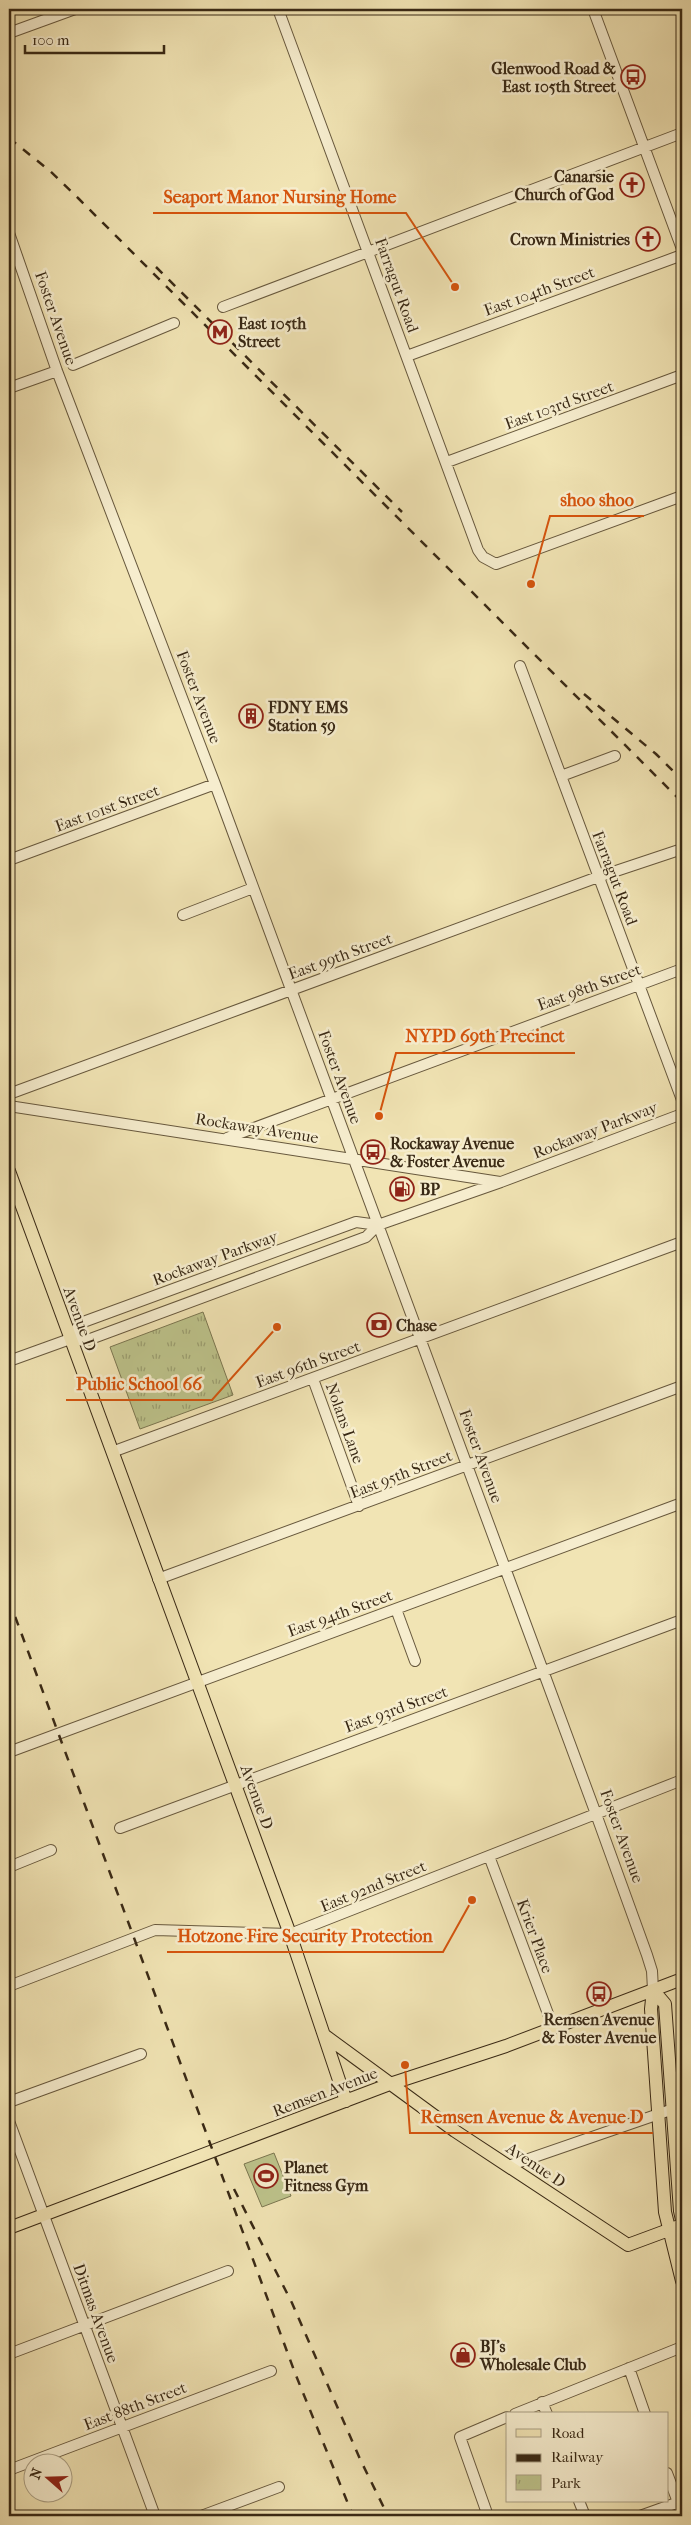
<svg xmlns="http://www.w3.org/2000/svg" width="691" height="2525" font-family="'IM FELL French Canon',serif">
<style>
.grass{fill:#bdc38b;stroke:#7b7650}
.park{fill:url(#park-tufts);stroke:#7b7650}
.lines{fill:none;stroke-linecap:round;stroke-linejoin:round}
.minor-casing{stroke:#67583d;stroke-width:12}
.major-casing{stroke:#392915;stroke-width:14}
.minor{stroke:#f6edce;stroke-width:10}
.major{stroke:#f1e4b4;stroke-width:12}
.rail{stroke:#392915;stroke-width:2.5;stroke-dasharray:9 9;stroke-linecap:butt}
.labels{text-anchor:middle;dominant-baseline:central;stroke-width:5;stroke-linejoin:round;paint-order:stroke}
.poi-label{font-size:16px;font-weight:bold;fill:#392915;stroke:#f6edce;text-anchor:start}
.street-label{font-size:16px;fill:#392915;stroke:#f6edce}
.leader{fill:none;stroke:#d6540d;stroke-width:2}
.callout-dot{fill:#d6540d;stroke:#f6edce;stroke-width:2}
.callout-label{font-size:18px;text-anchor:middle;font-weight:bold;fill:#d6540d;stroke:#f6edce;stroke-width:5;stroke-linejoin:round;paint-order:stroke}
</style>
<defs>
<pattern id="park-tufts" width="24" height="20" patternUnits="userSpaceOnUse" patternTransform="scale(1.25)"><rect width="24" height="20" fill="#bdc38b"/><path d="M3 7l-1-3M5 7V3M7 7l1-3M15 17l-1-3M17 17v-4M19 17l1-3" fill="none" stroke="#9b9e70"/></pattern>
</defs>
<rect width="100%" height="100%" fill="#f1e4b4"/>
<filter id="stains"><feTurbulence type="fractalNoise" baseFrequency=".004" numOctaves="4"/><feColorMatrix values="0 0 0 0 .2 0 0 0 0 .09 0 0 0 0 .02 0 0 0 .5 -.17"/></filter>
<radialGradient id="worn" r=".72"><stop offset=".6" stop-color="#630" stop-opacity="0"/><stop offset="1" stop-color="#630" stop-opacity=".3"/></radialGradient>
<path class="grass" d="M 274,2153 L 291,2196 L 262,2207 L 244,2164 Z"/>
<path class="park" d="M 203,1312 L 233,1395 L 140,1429 L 110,1347 Z"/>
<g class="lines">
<g class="minor-casing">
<path id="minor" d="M 278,9 L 478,550 L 483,557 L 496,564 L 682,496
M 593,9 L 682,249
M 9,33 L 75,9
M 9,233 L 57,371 L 215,784 L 596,1814 L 647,1955 L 652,1971 L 653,1990
M 223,307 L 682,133
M 407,356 L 682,255
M 73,365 L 174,323
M 9,388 L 57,371
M 447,462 L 682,375
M 520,666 L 682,1100
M 561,776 L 615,756
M 9,860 L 215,784
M 183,915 L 253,888
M 9,1094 L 598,877 L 682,849
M 9,1106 L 500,1182
M 227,1138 L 682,969
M 70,1339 L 79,1325 L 86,1321 L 356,1222 L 378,1225
M 9,1361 L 70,1339 L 85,1341 L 366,1237 L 378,1225 L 501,1182 L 682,1114
M 313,1379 L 359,1506
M 112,1452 L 682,1242
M 158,1579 L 682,1386
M 396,1609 L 415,1661
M 9,1752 L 682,1503
M 120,1828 L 682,1620
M 489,1856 L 553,2027
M 9,1867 L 51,1850
M 9,1986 L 155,1930 L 290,1934 L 682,1780
M 9,2102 L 141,2054
M 9,2121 L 155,2516
M 508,2166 L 682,2106
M 9,2354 L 228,2271
M 629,2368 L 645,2414
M 542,2402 L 547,2414
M 515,2414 L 682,2347
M 9,2470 L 271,2371
M 667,2473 L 682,2513
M 579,2501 L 585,2516
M 201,2516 L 279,2487
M 488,2516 L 460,2437 L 507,2417
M 640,2516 L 682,2501"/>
</g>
<g class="major-casing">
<path id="major" d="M 9,1171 L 290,1934 L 346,2101
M 653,1990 L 651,2009 L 665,2212 L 682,2281
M 653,1990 L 665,2004 L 680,2211 L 682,2220
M 324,2035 L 455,2131 L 628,2245 L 682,2225
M 9,2228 L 390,2084 L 506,2046 L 682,1979"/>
</g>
<use href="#minor" class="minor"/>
<use href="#major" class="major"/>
<path class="rail" d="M 9,138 L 50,171 L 79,199 L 682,802
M 156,267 L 402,512
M 584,694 L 656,754 L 682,780
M 9,1600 L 295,2373 L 353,2516
M 234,2189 L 292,2303 L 360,2459 L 388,2516"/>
</g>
<defs>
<g id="bus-ring" transform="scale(1.25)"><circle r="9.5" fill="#f6edce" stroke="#8f2418" stroke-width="1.5"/><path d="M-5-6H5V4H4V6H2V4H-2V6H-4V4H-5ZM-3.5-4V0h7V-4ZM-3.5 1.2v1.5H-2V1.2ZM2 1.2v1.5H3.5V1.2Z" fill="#8f2418"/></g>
<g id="church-ring" transform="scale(1.25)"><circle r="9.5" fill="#f6edce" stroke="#8f2418" stroke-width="1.5"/><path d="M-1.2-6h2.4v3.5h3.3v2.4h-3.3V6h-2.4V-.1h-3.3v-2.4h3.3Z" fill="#8f2418"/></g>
<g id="metro-ring" transform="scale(1.25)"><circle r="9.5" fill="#f6edce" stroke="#8f2418" stroke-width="1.5"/><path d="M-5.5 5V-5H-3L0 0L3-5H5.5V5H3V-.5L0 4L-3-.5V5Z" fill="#8f2418"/></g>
<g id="building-ring" transform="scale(1.25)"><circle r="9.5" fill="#f6edce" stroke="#8f2418" stroke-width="1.5"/><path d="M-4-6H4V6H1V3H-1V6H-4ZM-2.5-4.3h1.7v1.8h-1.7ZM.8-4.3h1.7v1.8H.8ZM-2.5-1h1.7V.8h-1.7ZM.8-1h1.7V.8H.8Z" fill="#8f2418"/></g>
<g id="fuel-ring" transform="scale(1.25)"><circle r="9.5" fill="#f6edce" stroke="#8f2418" stroke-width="1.5"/><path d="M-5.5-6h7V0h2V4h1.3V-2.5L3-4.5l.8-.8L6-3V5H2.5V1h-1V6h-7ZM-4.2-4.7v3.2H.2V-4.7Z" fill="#8f2418"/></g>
<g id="bank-ring" transform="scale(1.25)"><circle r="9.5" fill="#f6edce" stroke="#8f2418" stroke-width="1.5"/><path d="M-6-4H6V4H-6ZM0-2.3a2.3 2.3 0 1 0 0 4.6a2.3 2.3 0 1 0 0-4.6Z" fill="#8f2418"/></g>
<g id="stadium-ring" transform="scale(1.25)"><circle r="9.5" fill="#f6edce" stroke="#8f2418" stroke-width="1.5"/><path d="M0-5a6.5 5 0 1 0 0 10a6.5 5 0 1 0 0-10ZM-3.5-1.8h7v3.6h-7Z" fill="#8f2418"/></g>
<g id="shop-ring" transform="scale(1.25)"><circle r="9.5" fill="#f6edce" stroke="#8f2418" stroke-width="1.5"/><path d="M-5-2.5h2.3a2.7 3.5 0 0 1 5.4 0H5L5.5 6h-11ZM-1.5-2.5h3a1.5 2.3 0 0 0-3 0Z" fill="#8f2418"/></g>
</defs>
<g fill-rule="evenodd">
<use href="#bus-ring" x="633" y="77"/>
<use href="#church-ring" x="632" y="185"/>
<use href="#church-ring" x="648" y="239"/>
<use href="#metro-ring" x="220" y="332"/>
<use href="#building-ring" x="251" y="716"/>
<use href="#bus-ring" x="373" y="1152"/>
<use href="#fuel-ring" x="402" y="1189"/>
<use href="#bank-ring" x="379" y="1325"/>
<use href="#bus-ring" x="599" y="1994"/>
<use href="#stadium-ring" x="266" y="2176"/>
<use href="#shop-ring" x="463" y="2355"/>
</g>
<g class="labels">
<g class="poi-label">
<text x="616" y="68" text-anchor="end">Glenwood Road &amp;<tspan x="616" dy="18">East 105th Street</tspan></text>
<text x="614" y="176" text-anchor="end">Canarsie<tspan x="614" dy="18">Church of God</tspan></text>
<text x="630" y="239" text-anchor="end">Crown Ministries</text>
<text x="238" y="323">East 105th<tspan x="238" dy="18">Street</tspan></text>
<text x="268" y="707">FDNY EMS<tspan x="268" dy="18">Station 59</tspan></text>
<text x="390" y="1143">Rockaway Avenue<tspan x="390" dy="18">&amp; Foster Avenue</tspan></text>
<text x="420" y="1189">BP</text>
<text x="396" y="1325">Chase</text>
<text x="599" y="2019" text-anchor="middle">Remsen Avenue<tspan x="599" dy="18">&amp; Foster Avenue</tspan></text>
<text x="284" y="2167">Planet<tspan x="284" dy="18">Fitness Gym</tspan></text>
<text x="480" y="2346">BJ's<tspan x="480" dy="18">Wholesale Club</tspan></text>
</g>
<g class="street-label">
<text transform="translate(397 285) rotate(70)">Farragut Road</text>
<text transform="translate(539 291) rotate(-20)">East 104th Street</text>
<text transform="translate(56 318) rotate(71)">Foster Avenue</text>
<text transform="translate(559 405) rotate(-20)">East 103rd Street</text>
<text transform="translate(199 697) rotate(69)">Foster Avenue</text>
<text transform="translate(107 808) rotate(-20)">East 101st Street</text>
<text transform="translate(615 878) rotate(69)">Farragut Road</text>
<text transform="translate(340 956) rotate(-20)">East 99th Street</text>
<text transform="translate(589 987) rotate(-20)">East 98th Street</text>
<text transform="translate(340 1077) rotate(70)">Foster Avenue</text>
<text transform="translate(257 1128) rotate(9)">Rockaway Avenue</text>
<text transform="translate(595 1130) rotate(-21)">Rockaway Parkway</text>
<text transform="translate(215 1258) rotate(-20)">Rockaway Parkway</text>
<text transform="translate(80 1319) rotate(70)">Avenue D</text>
<text transform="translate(308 1364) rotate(-20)">East 96th Street</text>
<text transform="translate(345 1423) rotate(70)">Nolans Lane</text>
<text transform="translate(481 1456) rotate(70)">Foster Avenue</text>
<text transform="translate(401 1474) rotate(-21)">East 95th Street</text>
<text transform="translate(340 1613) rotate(-20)">East 94th Street</text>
<text transform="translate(396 1709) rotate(-20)">East 93rd Street</text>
<text transform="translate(257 1797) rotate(70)">Avenue D</text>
<text transform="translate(622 1836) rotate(70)">Foster Avenue</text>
<text transform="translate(373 1886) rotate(-22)">East 92nd Street</text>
<text transform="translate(535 1936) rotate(70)">Krier Place</text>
<text transform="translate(325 2092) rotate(-21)">Remsen Avenue</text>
<text transform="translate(536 2165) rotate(34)">Avenue D</text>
<text transform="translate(96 2313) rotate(70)">Ditmas Avenue</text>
<text transform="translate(135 2406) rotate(-21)">East 88th Street</text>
</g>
</g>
<path class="leader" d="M455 287L406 213H153M531 584L550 516H644M379 1116L396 1053H575M277 1327L212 1400H66M472 1900L443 1952H167M405 2065L410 2133H653"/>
<g class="callout-dot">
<circle cx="455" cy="287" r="5"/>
<circle cx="531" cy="584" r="5"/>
<circle cx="379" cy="1116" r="5"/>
<circle cx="277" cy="1327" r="5"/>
<circle cx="472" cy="1900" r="5"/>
<circle cx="405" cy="2065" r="5"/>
</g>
<g class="callout-label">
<text x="280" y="203">Seaport Manor Nursing Home</text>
<text x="597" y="506">shoo shoo</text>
<text x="485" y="1042">NYPD 69th Precinct</text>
<text x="139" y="1390">Public School 66</text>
<text x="305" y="1942">Hotzone Fire Security Protection</text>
<text x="532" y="2123">Remsen Avenue &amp; Avenue D</text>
</g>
<rect width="691" height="2525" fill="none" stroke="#f1e4b4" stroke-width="30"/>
<rect x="10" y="10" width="671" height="2505" fill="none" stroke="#392915" stroke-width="2.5"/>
<rect x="15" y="15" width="661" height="2495" fill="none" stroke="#392915"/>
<rect x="506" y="2412" width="162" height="90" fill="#f6edce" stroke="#aa9f84"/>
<rect x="516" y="2429" width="25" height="8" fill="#f1e4b4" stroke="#aa9f84"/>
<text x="551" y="2438" font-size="15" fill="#392915">Road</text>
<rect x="516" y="2454" width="25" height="8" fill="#392915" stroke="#aa9f84"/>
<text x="551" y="2462" font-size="15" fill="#392915">Railway</text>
<rect x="516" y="2475" width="25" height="15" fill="url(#park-tufts)" stroke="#aa9f84"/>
<text x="551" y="2488" font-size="15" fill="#392915">Park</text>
<g transform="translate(48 2478) rotate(290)"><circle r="24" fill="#f6edce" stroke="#aa9f84"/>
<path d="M0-4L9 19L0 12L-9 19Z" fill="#8f2418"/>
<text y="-8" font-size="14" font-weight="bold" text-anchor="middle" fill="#392915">N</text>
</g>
<path d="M25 45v8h139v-8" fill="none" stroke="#392915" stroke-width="2.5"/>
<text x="32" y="45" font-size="15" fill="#392915" stroke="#f6edce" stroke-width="4" paint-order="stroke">100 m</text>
<rect width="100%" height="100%" filter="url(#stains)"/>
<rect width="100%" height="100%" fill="url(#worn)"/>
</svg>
